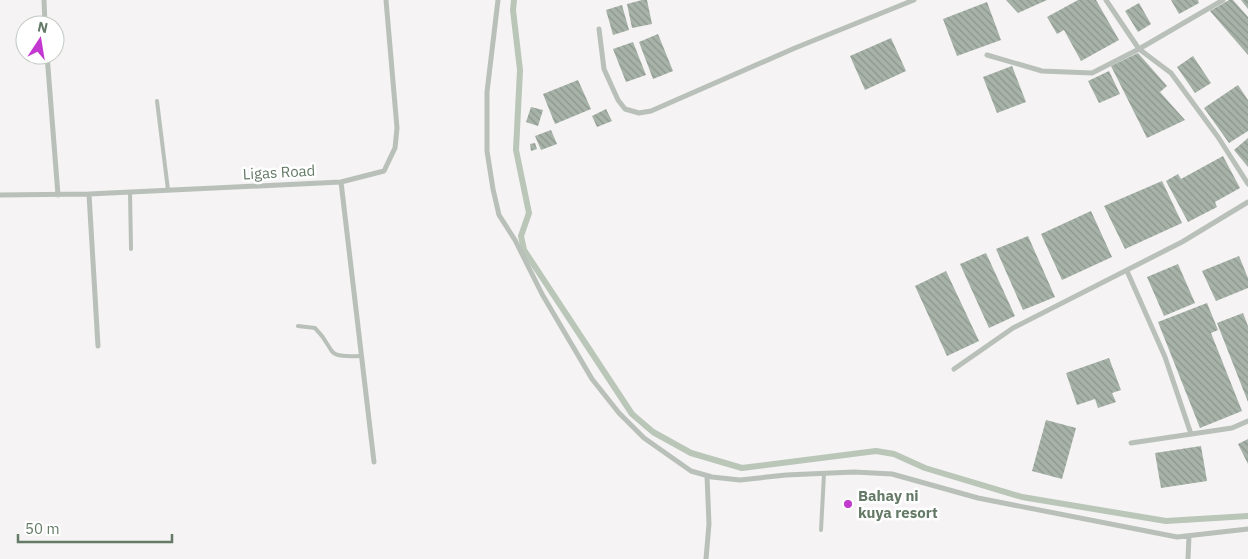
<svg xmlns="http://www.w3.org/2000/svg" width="1248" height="559" font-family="'IBM Plex Sans',sans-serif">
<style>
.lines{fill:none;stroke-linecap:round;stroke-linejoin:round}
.stream{stroke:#b9c6b8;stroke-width:6}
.building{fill:url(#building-back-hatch)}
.lane{stroke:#b8c0b9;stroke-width:4}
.street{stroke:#b8c0b9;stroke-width:5}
.poi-dot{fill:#c238d0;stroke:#fff;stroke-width:2}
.labels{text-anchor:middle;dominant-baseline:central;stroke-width:5;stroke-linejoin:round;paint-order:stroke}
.street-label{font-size:15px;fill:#647a66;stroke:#fff}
.poi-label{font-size:15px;font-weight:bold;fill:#647a66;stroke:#fff;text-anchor:start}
</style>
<defs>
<pattern id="building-back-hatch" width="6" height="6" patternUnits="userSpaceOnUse" patternTransform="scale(1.25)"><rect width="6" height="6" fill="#a7b2a8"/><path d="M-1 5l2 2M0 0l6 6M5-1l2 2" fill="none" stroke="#8c968d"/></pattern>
</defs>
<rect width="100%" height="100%" fill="#f5f3f3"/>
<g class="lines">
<path class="stream" d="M 514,0 L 513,10 L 520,70 L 516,150 L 529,213 L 521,236 L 524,250 L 632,414 L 653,432 L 691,453 L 742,468 L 876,451 L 894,454 L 925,468 L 1022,497 L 1166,521 L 1248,516"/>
</g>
<path class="building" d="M 642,0 L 647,0 L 652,24 L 632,28 L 627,4 Z
M 1006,0 L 1047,0 L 1018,13 Z
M 1078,0 L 1096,0 L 1119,40 L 1081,61 L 1064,30 L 1057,34 L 1047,17 Z
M 1171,0 L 1198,0 L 1199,3 L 1179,14 Z
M 1229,0 L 1233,0 L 1248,17 L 1248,55 L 1210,11 Z
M 1241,0 L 1248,0 L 1248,9 Z
M 987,2 L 1001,40 L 957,56 L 943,19 Z
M 1139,3 L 1151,24 L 1138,32 L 1125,11 Z
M 622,5 L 629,30 L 613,35 L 606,10 Z
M 658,34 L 673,71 L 653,79 L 639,42 Z
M 891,38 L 906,71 L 865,90 L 850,56 Z
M 633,42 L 646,75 L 626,82 L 613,49 Z
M 1138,53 L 1167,86 L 1160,92 L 1185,120 L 1147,138 L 1111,66 Z
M 1193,56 L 1211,83 L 1195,93 L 1177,67 Z
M 1012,66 L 1026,102 L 997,113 L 983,77 Z
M 1109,71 L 1120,94 L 1099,103 L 1088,81 Z
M 578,80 L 591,109 L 555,124 L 543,94 Z
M 1238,85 L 1248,100 L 1248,131 L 1229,143 L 1204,108 Z
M 531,107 L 543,110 L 538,126 L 526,122 Z
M 606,109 L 612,121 L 597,127 L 592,116 Z
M 551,130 L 557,144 L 541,150 L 535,136 Z
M 1248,138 L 1248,167 L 1234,150 Z
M 535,143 L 537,149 L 531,151 L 530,144 Z
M 1223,156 L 1240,188 L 1215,202 L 1217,207 L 1188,222 L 1166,181 L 1178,174 L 1181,179 Z
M 1162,181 L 1182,223 L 1125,249 L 1104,206 Z
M 1091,211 L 1112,257 L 1062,280 L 1041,234 Z
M 1028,236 L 1055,297 L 1023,310 L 996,249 Z
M 986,253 L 1015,316 L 989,328 L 960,264 Z
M 1239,256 L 1248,278 L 1248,288 L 1216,301 L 1202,271 Z
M 1178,264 L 1195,303 L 1164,316 L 1147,277 Z
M 946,271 L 979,341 L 947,356 L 915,286 Z
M 1207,303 L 1218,330 L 1211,333 L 1242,411 L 1200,428 L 1158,322 Z
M 1243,313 L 1248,326 L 1248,402 L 1217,323 Z
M 1109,358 L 1121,390 L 1112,393 L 1116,402 L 1098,408 L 1095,399 L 1077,405 L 1066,373 Z
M 1046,420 L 1076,428 L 1062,479 L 1032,471 Z
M 1248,439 L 1248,464 L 1238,444 Z
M 1201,446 L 1207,481 L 1161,488 L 1155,453 Z"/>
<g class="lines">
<path class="lane" d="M 157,101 L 168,190
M 130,192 L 131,249
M 298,326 L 315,328 C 338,351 322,358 361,356
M 821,530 L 824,474"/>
<path class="street" d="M 44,0 L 45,25
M 498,0 L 487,92 L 487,151 L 493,189 L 499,215 L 515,240 L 542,294 L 592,379 L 619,413 L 644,438 L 691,471 L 712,477 L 740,480 L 786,475 L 854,472 L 892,474 L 978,498 L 1177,537 L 1248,529
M 1106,0 L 1139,49 L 1171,73 L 1218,137 L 1248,184
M 599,29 L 604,69 L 618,100 L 625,109 L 639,113 L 651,111 L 795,48 L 914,0
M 47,55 L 58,195
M 987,55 L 1042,71 L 1092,73 L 1139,49 L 1223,0
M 341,182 L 374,462
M 89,194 L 98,346
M 0,195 L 89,194 L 341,182 L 384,171 L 395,148 L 397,128 L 386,0
M 1127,271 L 1165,357 L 1191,434
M 954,369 L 1013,328 L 1182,242 L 1248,202
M 1131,443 L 1232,428 L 1248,421
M 706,559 L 709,524 L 707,476
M 1188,559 L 1189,536"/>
</g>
<circle class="poi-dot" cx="848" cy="504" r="5"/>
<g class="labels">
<g class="street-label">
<text transform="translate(279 172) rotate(-3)">Ligas Road</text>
</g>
<g class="poi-label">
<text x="858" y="495">Bahay ni<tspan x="858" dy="17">kuya resort</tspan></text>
</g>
</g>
<g transform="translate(40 40) rotate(12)"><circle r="24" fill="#ffffff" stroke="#c1cac2"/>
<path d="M0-4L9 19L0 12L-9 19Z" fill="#c238d0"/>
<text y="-8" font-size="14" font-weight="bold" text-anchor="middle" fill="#647a66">N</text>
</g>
<path d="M18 534v8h154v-8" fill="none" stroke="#647a66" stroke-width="2.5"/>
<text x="25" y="534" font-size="15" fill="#647a66" stroke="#ffffff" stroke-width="4" paint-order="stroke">50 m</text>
</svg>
